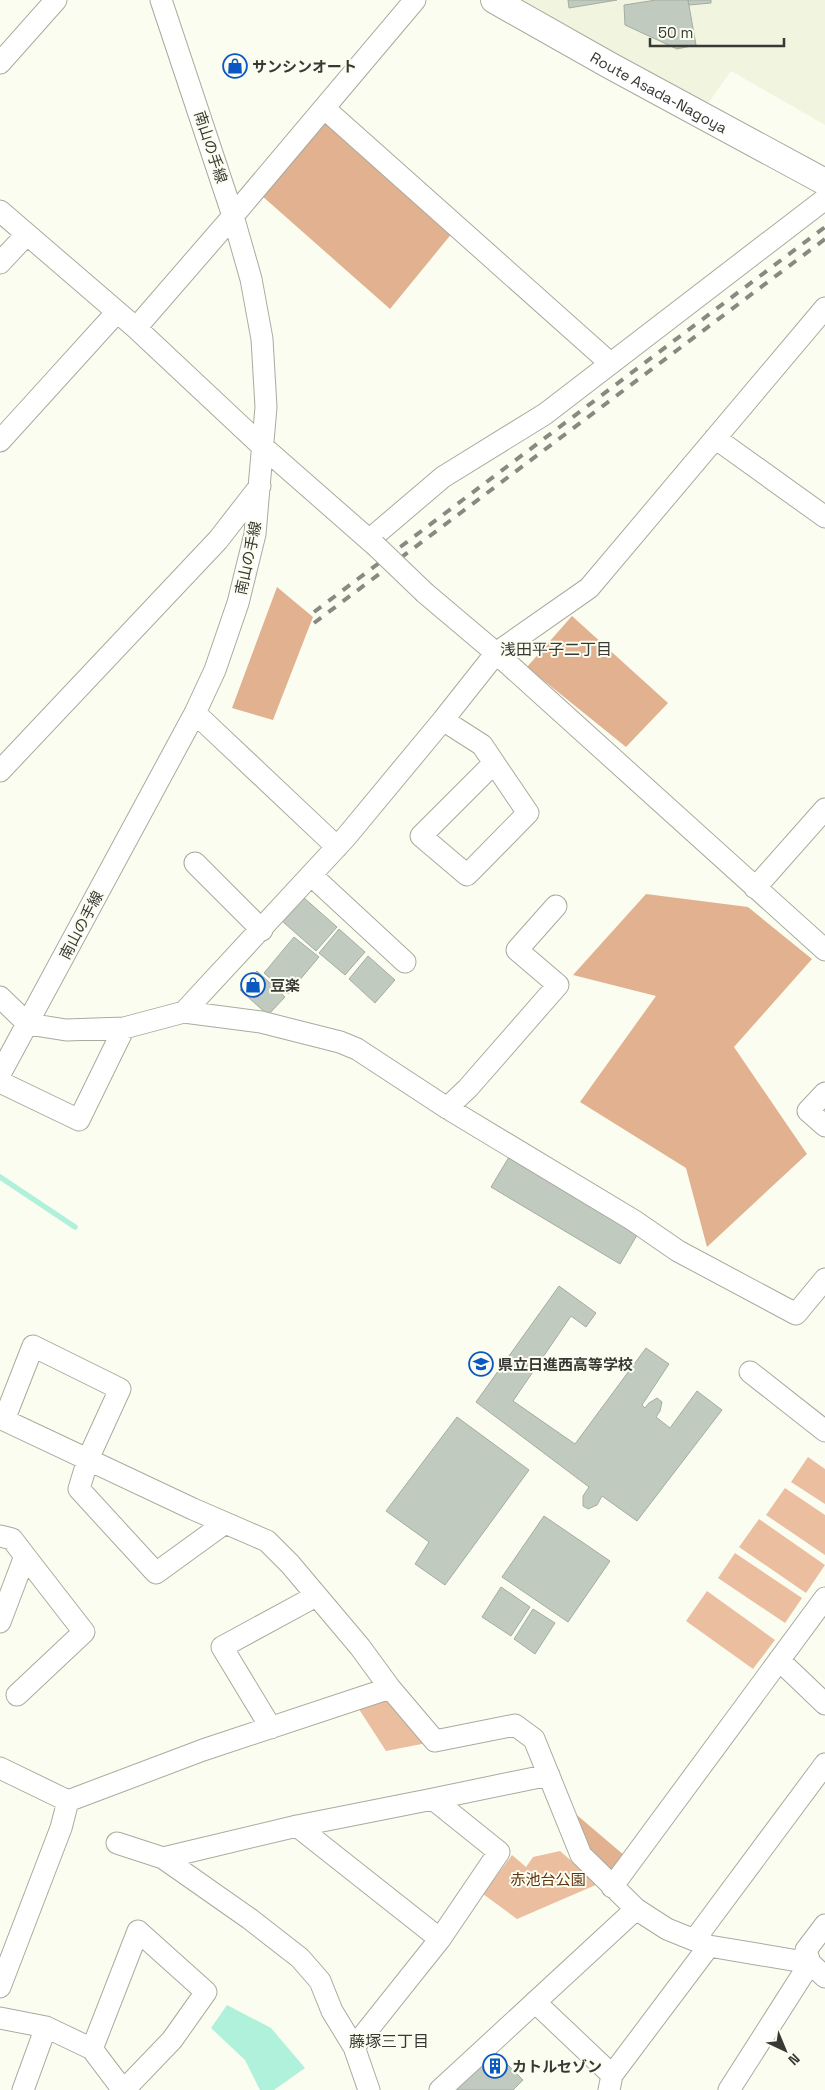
<svg xmlns="http://www.w3.org/2000/svg" width="825" height="2090" font-family="'Space Grotesk','Noto Sans JP',sans-serif">
<style>
.built{fill:#f1f4df}
.green{fill:#ebbe9f}
.forest{fill:#e1b190}
.water{fill:#b0f1db}
.lines{fill:none;stroke-linecap:round;stroke-linejoin:round}
.stream{stroke:#b0f1db;stroke-width:5.5}
.building{fill:#c0cabf;stroke:#a4ada3}
.minor-casing{stroke:#a9ab9f;stroke-width:23}
.major-casing{stroke:#a9ab9f;stroke-width:28}
.minor{stroke:#fff;stroke-width:21}
.major{stroke:#fff;stroke-width:26}
.rail{stroke:#888981;stroke-width:4;stroke-dasharray:9 9;stroke-linecap:butt}
.minor-bridge-casing{stroke:#a9ab9f;stroke-width:23;stroke-linecap:butt}
.minor-bridge{stroke:#fff;stroke-width:21}
.labels{text-anchor:middle;dominant-baseline:central;stroke-width:4;stroke-linejoin:round;paint-order:stroke}
.poi-label{font-size:15px;font-weight:bold;fill:#383934;stroke:#fbfdf0;text-anchor:start}
.street-label{font-size:15px;fill:#383934;stroke:#fbfdf0}
.park-label{font-size:15px;fill:#61340f;stroke:#fbfdf0}
.neighbourhood-label{font-size:16px;fill:#383934;stroke:#fbfdf0}
</style>
<rect width="100%" height="100%" fill="#fbfdf0"/>
<path class="built" d="M 518,0 L 825,0 L 825,125 L 731,71 L 707,105 Z"/>
<path class="green" d="M 808,1457 L 825,1469 L 825,1504 L 791,1482 Z
M 785,1488 L 825,1515 L 825,1555 L 766,1515 Z
M 759,1519 L 825,1565 L 806,1593 L 739,1547 Z
M 735,1553 L 802,1598 L 785,1623 L 718,1578 Z
M 707,1591 L 775,1640 L 753,1669 L 686,1621 Z
M 390,1691 L 432,1742 L 386,1751 L 355,1703 Z
M 560,1851 L 598,1884 L 517,1919 L 483,1894 L 512,1855 L 526,1867 L 533,1857 Z"/>
<path class="forest" d="M 329,121 L 453,232 L 390,309 L 261,195 L 321,123 Z
M 277,587 L 313,617 L 273,720 L 232,708 Z
M 572,616 L 668,703 L 626,747 L 527,667 Z
M 646,894 L 748,907 L 812,959 L 734,1047 L 807,1154 L 707,1247 L 686,1168 L 580,1102 L 656,996 L 573,975 Z
M 571,1810 L 625,1856 L 611,1876 L 588,1852 Z"/>
<path class="water" d="M 227,2005 L 271,2028 L 305,2068 L 274,2090 L 260,2090 L 245,2060 L 211,2028 Z"/>
<g class="lines">
<path class="stream" d="M 0,1177 L 75,1227"/>
</g>
<path class="building" d="M 568,0 L 617,0 L 569,8 Z
M 656,0 L 688,0 L 696,45 L 677,49 L 625,25 L 624,5 Z
M 688,0 L 711,0 L 711,3 L 689,5 Z
M 303,897 L 337,927 L 316,951 L 282,921 Z
M 339,929 L 365,952 L 345,975 L 319,953 Z
M 294,937 L 319,957 L 288,994 L 264,973 Z
M 368,956 L 395,980 L 375,1003 L 349,979 Z
M 257,971 L 285,997 L 268,1015 L 240,990 Z
M 512,1152 L 640,1230 L 620,1264 L 491,1187 Z
M 559,1286 L 596,1313 L 586,1327 L 571,1316 L 513,1401 L 575,1444 L 646,1348 L 669,1364 L 642,1405 L 645,1408 L 649,1403 L 657,1398 L 662,1402 L 660,1411 L 656,1417 L 670,1428 L 697,1391 L 722,1410 L 637,1521 L 602,1496 L 597,1505 L 588,1509 L 583,1506 L 583,1496 L 589,1487 L 476,1402 Z
M 457,1417 L 529,1470 L 445,1585 L 415,1564 L 429,1542 L 386,1511 Z
M 544,1516 L 610,1561 L 568,1622 L 502,1577 Z
M 501,1587 L 530,1607 L 511,1636 L 482,1617 Z
M 533,1609 L 555,1623 L 535,1654 L 514,1639 Z
M 495,2052 L 523,2080 L 513,2090 L 456,2090 Z"/>
<g class="lines">
<g class="minor-casing">
<path id="minor" d="M 0,63 L 56,0
M 324,108 L 610,363
M 0,211 L 136,328 L 262,446 L 375,545
M 0,263 L 27,234
M 136,328 L 233,216 L 415,0
M 715,438 L 825,517
M 0,441 L 117,312
M 369,540 L 443,477 L 545,414 L 825,199
M 425,593 L 496,653 L 825,950
M 195,713 L 337,847
M 443,720 L 482,745 L 528,813 L 467,875 L 421,836 L 494,763
M 0,771 L 218,540 L 260,486
M 195,863 L 262,930
M 311,875 L 405,962
M 755,888 L 825,809
M 0,997 L 28,1024 L 66,1030 L 124,1028 L 184,1012 L 261,1022 L 340,1042 L 357,1049 L 447,1108 L 633,1220 L 678,1251 L 796,1314 L 825,1279
M 184,1012 L 346,837 L 443,720 L 496,653 L 589,588 L 825,308
M 0,1074 L 195,713 L 215,670 L 238,603 L 255,534 L 266,407 L 262,339 L 251,279 L 233,216 L 161,0
M 0,1082 L 79,1120 L 124,1028
M 825,1093 L 808,1111 L 825,1126
M 447,1108 L 468,1088 L 558,985 L 517,950 L 556,906
M 750,1372 L 825,1431
M 225,1523 L 156,1573 L 79,1489 L 88,1459 L 120,1389 L 33,1346 L 4,1420 L 193,1509 L 267,1541 L 290,1564 L 360,1647 L 390,1688 L 435,1741 L 515,1725 L 534,1739 L 581,1855 L 636,1909 L 667,1929 L 709,1946 L 810,1963 L 825,1977
M 0,1536 L 12,1539 L 25,1556 L 0,1622
M 779,1660 L 825,1704
M 17,1695 L 84,1632 L 25,1556
M 271,1728 L 222,1647 L 316,1596
M 0,1768 L 68,1801 L 203,1750 L 390,1688
M 433,1799 L 549,1775
M 297,1826 L 440,1939
M 117,1843 L 163,1858
M 612,1887 L 825,1598
M 695,1939 L 825,1764
M 0,1987 L 61,1828 L 68,1801
M 535,2002 L 612,2075
M 0,2018 L 46,2027 L 92,2049 L 123,2090
M 354,2047 L 440,1939 L 499,1852 L 433,1799 L 297,1826 L 163,1858 L 250,1919 L 300,1958 L 320,1981 L 332,2011 L 354,2047 L 369,2090
M 92,2049 L 138,1931 L 206,1992 L 172,2040 L 124,2090
M 23,2090 L 46,2027
M 440,2090 L 636,1909
M 609,2090 L 612,2075 L 709,1946
M 729,2090 L 810,1963 L 806,1950 L 825,1925"/>
</g>
<g class="major-casing">
<g id="major">
<path id="s1" d="M 494,0 L 609,65 L 825,182"/>
</g>
</g>
<use href="#minor" class="minor"/>
<use href="#major" class="major"/>
<path class="rail" d="M 314,612 L 825,227
M 314,623 L 825,239"/>
<g class="minor-bridge-casing">
<path id="minor-bridge" d="M 375,545 L 425,593"/>
</g>
<use href="#minor-bridge" class="minor-bridge"/>
</g>
<defs>
<g id="shop-ring" transform="scale(1.25)"><circle r="9.5" fill="#fbfdf0" stroke="#0b58c2" stroke-width="1.5"/><path d="M-5-2.5h2.3a2.7 3.5 0 0 1 5.4 0H5L5.5 6h-11ZM-1.5-2.5h3a1.5 2.3 0 0 0-3 0Z" fill="#0b58c2"/></g>
<g id="school-ring" transform="scale(1.25)"><circle r="9.5" fill="#fbfdf0" stroke="#0b58c2" stroke-width="1.5"/><path d="M0-5L7-2L0 1L-7-2ZM-4 1L0 2.5L4 1V4Q0 6-4 4Z" fill="#0b58c2"/></g>
<g id="building-ring" transform="scale(1.25)"><circle r="9.5" fill="#fbfdf0" stroke="#0b58c2" stroke-width="1.5"/><path d="M-4-6H4V6H1V3H-1V6H-4ZM-2.5-4.3h1.7v1.8h-1.7ZM.8-4.3h1.7v1.8H.8ZM-2.5-1h1.7V.8h-1.7ZM.8-1h1.7V.8H.8Z" fill="#0b58c2"/></g>
</defs>
<g fill-rule="evenodd">
<use href="#shop-ring" x="235" y="66"/>
<use href="#shop-ring" x="253" y="985"/>
<use href="#school-ring" x="481" y="1364"/>
<use href="#building-ring" x="495" y="2066"/>
</g>
<g class="labels">
<g class="poi-label">
<text x="252" y="66">サンシンオート</text>
<text x="270" y="985">豆楽</text>
<text x="498" y="1364">県立日進西高等学校</text>
<text x="512" y="2066">カトルセゾン</text>
</g>
<g class="street-label">
<text stroke="none"><textPath href="#s1" startOffset="189">Route Asada-Nagoya</textPath></text>
<text transform="translate(211 147) rotate(72)">南山の手線</text>
<text transform="translate(248 558) rotate(-78)">南山の手線</text>
<text transform="translate(81 925) rotate(-62)">南山の手線</text>
</g>
<g class="park-label">
<text x="548" y="1879">赤池台公園</text>
</g>
<g class="neighbourhood-label">
<text x="556" y="649">浅田平子二丁目</text>
<text x="389" y="2041">藤塚三丁目</text>
</g>
</g>
<g transform="translate(785 2050) rotate(136)" stroke="#fbfdf0" stroke-width="4" paint-order="stroke">
<path d="M0-4L9 19L0 12L-9 19Z" fill="#383934"/>
<text y="-8" font-size="14" font-weight="bold" text-anchor="middle" fill="#383934">N</text>
</g>
<path d="M650 38v8h134v-8" fill="none" stroke="#383934" stroke-width="2.5"/>
<text x="658" y="38" font-size="15" fill="#383934" stroke="#fbfdf0" stroke-width="4" paint-order="stroke">50 m</text>
</svg>
